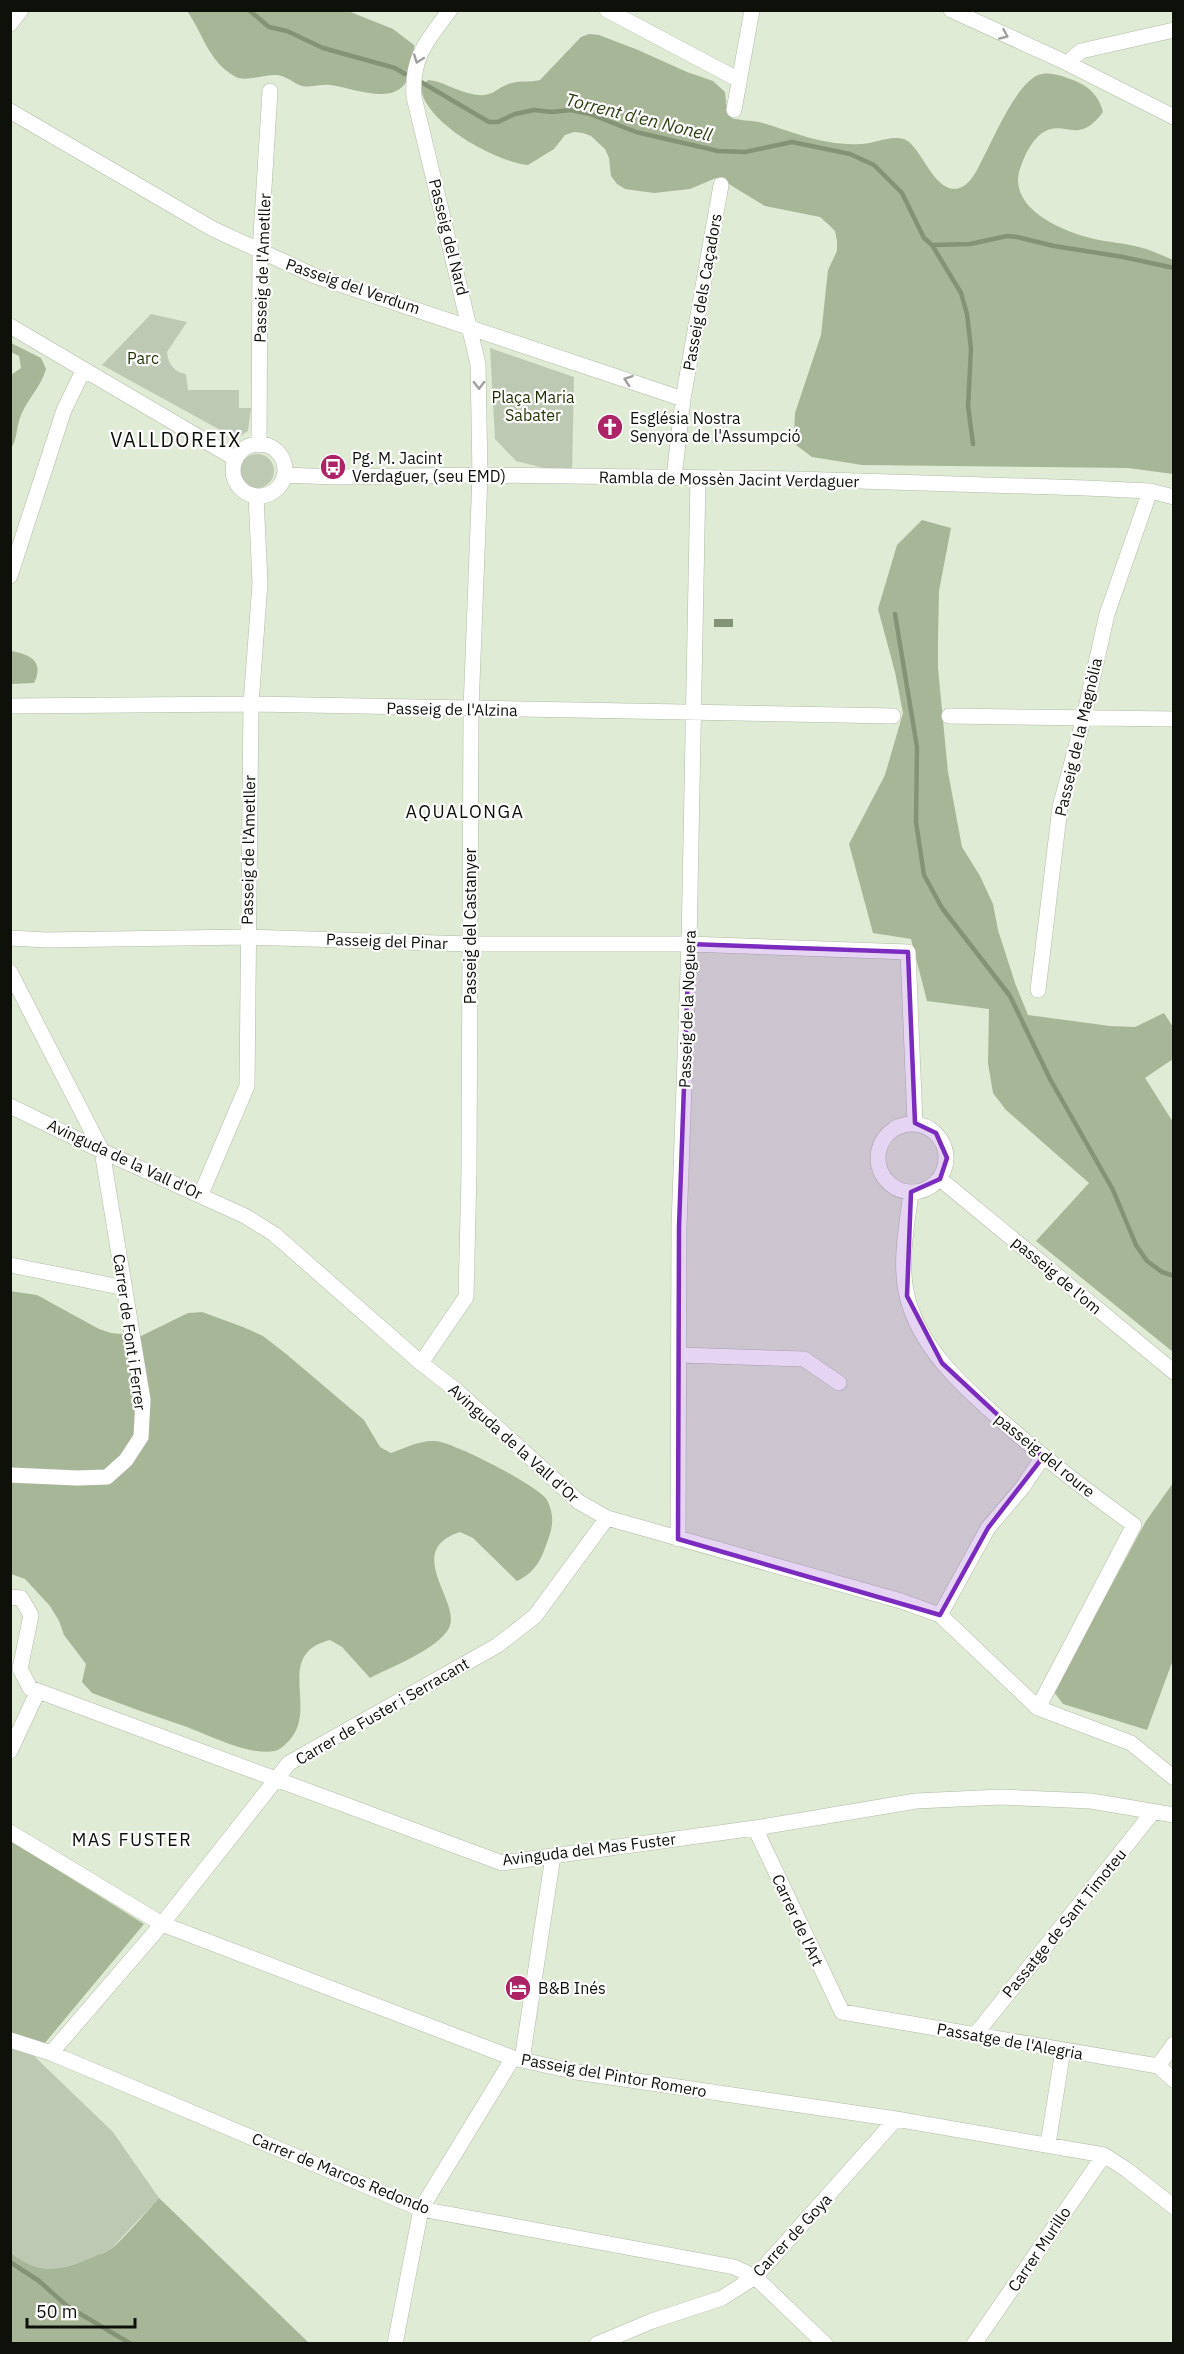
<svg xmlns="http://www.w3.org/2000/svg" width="1184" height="2354" font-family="'IBM Plex Sans',sans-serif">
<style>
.green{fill:#bec9b3}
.forest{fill:#a7b697}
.water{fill:#849375}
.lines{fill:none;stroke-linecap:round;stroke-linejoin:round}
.stream{stroke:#849375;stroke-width:4.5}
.minor-casing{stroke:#b0bba6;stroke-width:16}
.minor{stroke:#fff;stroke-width:15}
.oneway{stroke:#9fa09d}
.marked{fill:#7b2cbf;fill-opacity:0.2;stroke:#7b2cbf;stroke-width:4.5;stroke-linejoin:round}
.labels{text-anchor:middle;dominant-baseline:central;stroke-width:4.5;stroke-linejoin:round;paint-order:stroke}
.street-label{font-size:16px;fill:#0e110a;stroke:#fff}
.park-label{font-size:16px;fill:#1f3201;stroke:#fff}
.poi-label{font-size:16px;fill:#0e110a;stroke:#fff;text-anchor:start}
.water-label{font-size:18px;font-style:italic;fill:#2d4111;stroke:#fff}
.neighbourhood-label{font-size:18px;letter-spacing:1.5px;fill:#0e110a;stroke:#fff}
.quarter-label{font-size:20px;letter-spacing:1.5px;fill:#0e110a;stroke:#fff}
</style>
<rect width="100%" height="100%" fill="#e0ebd5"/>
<path class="green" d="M 151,314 L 187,322 L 167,352 C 168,364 174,372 186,374 L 188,390 L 239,390 L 239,408 L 251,408 L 248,431 L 237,438 L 233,437 L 102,365 Z
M 490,348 L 574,377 L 572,475 L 516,461 L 495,439 Z
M240 471a17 17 0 1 1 34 0a17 17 0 1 1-34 0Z
M 10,2040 L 34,2056 L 113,2132 L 159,2198 L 110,2250 L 84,2261 L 58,2269 L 43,2269 L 25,2264 L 11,2253 Z"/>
<path class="forest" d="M 187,11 L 348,11 L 393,29 L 414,45 C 415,55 413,63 410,72 C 401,110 355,88 330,85 C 321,84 310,88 302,86 C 293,83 287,76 277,75 C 265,74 246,82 236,77 C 208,62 203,33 187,11 Z
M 589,34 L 599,35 L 638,50 L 687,72 L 713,81 L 725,92 L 727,111 L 732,118 C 741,121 750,120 759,122 C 794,132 822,146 861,144 C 875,144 892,134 906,140 C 923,149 936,199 962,187 C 972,182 978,168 983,158 C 994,138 1019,77 1042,74 C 1053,72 1064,77 1073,80 C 1089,86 1099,96 1103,112 C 1077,147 1065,118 1042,133 C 1030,142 1023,159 1019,172 C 1010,210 1064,232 1094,239 C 1108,242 1124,243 1139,247 C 1151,250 1162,255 1173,260 L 1173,474 L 1128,468 L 862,465 L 812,457 L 796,445 L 794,435 L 795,413 L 821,335 L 828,270 L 837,251 L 837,241 L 835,231 L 829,225 L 820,217 L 765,206 L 724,181 L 716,178 L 690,189 L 654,193 L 625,189 L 617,184 L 611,176 L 609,158 L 605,149 L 591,136 L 583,133 L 574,132 L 565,135 L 554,149 L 528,165 C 496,162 423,122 421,87 L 428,80 C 442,81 454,90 468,93 C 495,100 493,88 512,83 C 521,80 530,83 540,80 L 581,37 Z
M 11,343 L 41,358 L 46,369 C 41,388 24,402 19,421 C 16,431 17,440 11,448 L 11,375 L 21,368 L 19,356 L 11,352 Z
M 922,520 L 951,528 L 939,591 L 938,640 L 938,668 L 948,772 L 962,847 L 980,876 L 993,904 L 998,930 L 1015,983 L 1028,1015 L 1110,1026 L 1135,1027 L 1164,1013 L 1173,1027 L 1173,1059 L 1145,1078 L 1173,1122 L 1173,1352 L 1036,1241 L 1089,1183 L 1006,1110 L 993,1093 L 988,1063 L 989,1009 L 927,1001 L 911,939 L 873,933 L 849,844 L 885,775 L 903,713 L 895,672 L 878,609 L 897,545 Z
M 11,651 C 29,654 45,661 34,683 L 11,684 Z
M 10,1291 L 37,1295 L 99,1329 L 111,1333 L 141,1336 L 188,1313 L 202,1312 L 243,1327 L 263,1336 L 285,1353 L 364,1420 L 380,1447 L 391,1453 C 404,1448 421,1440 435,1441 C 451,1441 539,1486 547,1500 C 556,1518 552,1530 545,1548 C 540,1563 532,1574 517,1581 L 473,1538 L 460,1532 C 402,1551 462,1602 449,1628 C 438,1649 391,1667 370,1678 L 342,1647 L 330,1640 C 275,1654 316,1705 292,1737 C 288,1742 282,1749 275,1751 C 249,1756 211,1736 187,1727 C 155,1716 123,1705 92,1693 L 82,1682 L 86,1664 L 64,1635 L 59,1621 L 50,1606 L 25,1579 L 11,1574 Z
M 1173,1483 L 1173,1660 L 1147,1730 L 1063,1704 L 1054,1692 L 1146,1521 Z
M 10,1840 L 144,1924 L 34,2056 L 11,2040 Z
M 159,2198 L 309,2343 L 11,2343 L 11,2253 C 39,2276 61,2271 93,2257 C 99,2254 106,2253 111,2249 C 127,2236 144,2214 159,2198 Z"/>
<path class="water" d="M 714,619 L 733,619 L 733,627 L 714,627 Z"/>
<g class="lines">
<path class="stream" d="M 249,10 L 269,27 L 287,31 L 323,48 L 395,68 L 405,74
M 421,82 L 489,122 L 498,122 L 515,114 L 534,110 L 552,112 L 571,110 L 590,114 L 636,132 L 718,151 L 745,152 L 792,142 L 850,154 L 874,165 L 902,193 L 924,238 L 932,245 L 970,244 L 1007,236 L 1017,237 L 1054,246 L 1123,257 L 1174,268
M 932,245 L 961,293 L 967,314 L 971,349 L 968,406 L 973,444
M 895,614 L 917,747 L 916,822 L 924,875 L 942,908 L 1010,996 L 1050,1079 L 1113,1190 L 1136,1245 L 1147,1261 L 1162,1272 L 1174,1276
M 10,2262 L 39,2281 L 67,2306 L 131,2344"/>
<g class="minor-casing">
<path id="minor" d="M 607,10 L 739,80
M 951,10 L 1067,63 L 1174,117
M 10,24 L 21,10
M 1067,63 L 1081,51 L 1174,30
M 734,110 L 752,10
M 10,111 L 213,229 L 315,276 L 683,399
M 10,326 L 236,459
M233 470a26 26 0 1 1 52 0a26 26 0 1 1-52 0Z
M 259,445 L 260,252 L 270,91
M 284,475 L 334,477 L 480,475 L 795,479 L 1086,488 L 1150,491 L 1174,497
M 674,478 L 683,399 L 721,185
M 10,576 L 64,410 L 83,371
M 10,706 L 251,704 L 893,716
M 949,716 L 1174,719
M 10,938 L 46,940 L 247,937 L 470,944 L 689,944 L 908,952 L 915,1123
M 10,972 L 102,1151 L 143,1400 L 141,1437 L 126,1460 L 107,1477 L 77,1478 L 10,1475
M 1038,990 L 1060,807 L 1084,717 L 1107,614 L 1150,491
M 10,1106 L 102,1151 L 245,1216 L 274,1234 L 421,1363 L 457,1391 L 579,1502 L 607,1518 L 901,1601 L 940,1615 L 1038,1708 L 1131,1743 L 1174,1778
M878 1158a34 34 0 1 1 68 0a34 34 0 1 1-68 0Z
M 940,1179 L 1174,1372
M 911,1192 C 907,1225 899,1263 907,1296 C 920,1349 963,1386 1002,1421 C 1044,1458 1088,1492 1134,1525 L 1038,1708
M 201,1194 L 247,1086 L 251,704 L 260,583 L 256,496
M 10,1265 L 125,1288
M 679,1355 L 804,1359 L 839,1383
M 421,1363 L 466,1297 L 469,1173 L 471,709 L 480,475 L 478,364 L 414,97 C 411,57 427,41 450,10
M 678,1539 L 679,1227 L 689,944 L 698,478
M 10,1597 L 21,1598 L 31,1615 L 20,1669 L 30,1688 L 502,1863 L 755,1828 L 916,1801 L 1001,1797 L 1091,1801 L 1174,1815
M 940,1615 L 988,1528 L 1022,1488 L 1043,1457
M 10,1751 L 38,1691
M 755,1828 L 842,2012 L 1158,2066 L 1174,2080
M 10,1832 L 162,1924 L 513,2058 L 576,2072 L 896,2119 L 1104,2155 L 1127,2170 L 1174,2207
M 975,2035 L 1153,1812
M 10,2040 L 51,2053 L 421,2209 L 734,2267 L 755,2277 L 825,2344
M 51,2053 L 162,1924 L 289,1763 L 498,1645 L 535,1616 L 607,1518
M 522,2060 L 553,1856
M 1158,2066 L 1174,2044
M 1048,2144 L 1063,2050
M 395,2344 L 421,2209 L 513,2058
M 597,2344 L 652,2321 L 722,2298 L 755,2277 L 896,2119
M 974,2344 L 1104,2155"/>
</g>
<use href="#minor" class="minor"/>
</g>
<defs><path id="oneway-chevron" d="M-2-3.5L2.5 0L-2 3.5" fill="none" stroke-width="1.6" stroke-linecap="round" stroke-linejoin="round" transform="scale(1.5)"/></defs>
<g class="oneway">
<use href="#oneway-chevron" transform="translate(1004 35) rotate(24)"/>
<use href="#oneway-chevron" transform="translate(418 59) rotate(110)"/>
<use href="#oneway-chevron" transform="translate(628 380) rotate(-161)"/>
<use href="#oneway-chevron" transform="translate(479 385) rotate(89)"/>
</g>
<path class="marked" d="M 689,944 L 908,952 L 915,1123 L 936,1133 L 947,1158 L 940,1179 L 911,1192 L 907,1296 L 942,1363 L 1043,1457 L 988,1528 L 940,1615 L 678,1539 L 679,1227 Z"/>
<defs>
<g id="church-disc" transform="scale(1.35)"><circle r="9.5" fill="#ac2366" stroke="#fff"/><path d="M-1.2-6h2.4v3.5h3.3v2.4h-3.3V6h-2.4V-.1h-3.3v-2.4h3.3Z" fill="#fff"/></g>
<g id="bus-disc" transform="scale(1.35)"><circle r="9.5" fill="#ac2366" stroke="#fff"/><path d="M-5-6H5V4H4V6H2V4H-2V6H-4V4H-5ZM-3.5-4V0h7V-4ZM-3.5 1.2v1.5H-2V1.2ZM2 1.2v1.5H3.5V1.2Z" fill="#fff"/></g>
<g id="hotel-disc" transform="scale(1.35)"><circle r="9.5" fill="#ac2366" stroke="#fff"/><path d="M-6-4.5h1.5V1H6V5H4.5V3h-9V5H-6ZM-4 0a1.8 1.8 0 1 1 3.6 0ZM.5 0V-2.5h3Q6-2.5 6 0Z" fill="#fff"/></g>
</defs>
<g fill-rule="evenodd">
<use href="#church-disc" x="610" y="427"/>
<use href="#bus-disc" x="333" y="467"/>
<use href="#hotel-disc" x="518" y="1988"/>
</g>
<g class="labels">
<g class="street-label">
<text transform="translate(449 237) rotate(76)">Passeig del Nard</text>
<text transform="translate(262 268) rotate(-88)">Passeig de l'Ametller</text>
<text transform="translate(353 286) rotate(19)">Passeig del Verdum</text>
<text transform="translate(702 292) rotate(-80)">Passeig dels Caçadors</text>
<text transform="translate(729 479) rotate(1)">Rambla de Mossèn Jacint Verdaguer</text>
<text transform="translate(452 709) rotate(1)">Passeig de l'Alzina</text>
<text transform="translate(1078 737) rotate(-77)">Passeig de la Magnòlia</text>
<text transform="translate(248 850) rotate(-89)">Passeig de l'Ametller</text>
<text transform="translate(470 926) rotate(-90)">Passeig del Castanyer</text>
<text transform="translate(387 941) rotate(2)">Passeig del Pinar</text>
<text transform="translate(687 1009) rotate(-88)">Passeig de la Noguera</text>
<text transform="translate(125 1159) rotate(25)">Avinguda de la Vall d'Or</text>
<text transform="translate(1057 1275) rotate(40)">passeig de l'om</text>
<text transform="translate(130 1332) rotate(82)">Carrer de Font i Ferrer</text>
<text transform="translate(514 1443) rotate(42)">Avinguda de la Vall d'Or</text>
<text transform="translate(1045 1455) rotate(39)">passeig del roure</text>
<text transform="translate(382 1711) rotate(-30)">Carrer de Fuster i Serracant</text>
<text transform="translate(589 1849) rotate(-7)">Avinguda del Mas Fuster</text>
<text transform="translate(798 1920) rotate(65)">Carrer de l'Art</text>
<text transform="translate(1064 1923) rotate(-51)">Passatge de Sant Timoteu</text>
<text transform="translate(1010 2041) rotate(10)">Passatge de l'Alegria</text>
<text transform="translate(614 2075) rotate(10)">Passeig del Pintor Romero</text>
<text transform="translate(341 2173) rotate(22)">Carrer de Marcos Redondo</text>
<text transform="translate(792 2235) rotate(-47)">Carrer de Goya</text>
<text transform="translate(1039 2249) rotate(-56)">Carrer Murillo</text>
</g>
<g class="park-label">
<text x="143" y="358">Parc</text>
<text x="533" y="397">Plaça Maria<tspan x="533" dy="18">Sabater</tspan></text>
</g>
<g class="poi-label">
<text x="630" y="418">Església Nostra<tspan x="630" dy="18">Senyora de l'Assumpció</tspan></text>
<text x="352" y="458">Pg. M. Jacint<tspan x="352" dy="18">Verdaguer, (seu EMD)</tspan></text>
<text x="538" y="1988">B&amp;B Inés</text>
</g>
<g class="water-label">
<text transform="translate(639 117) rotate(14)">Torrent d'en Nonell</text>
</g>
<g class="neighbourhood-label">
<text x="465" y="811">AQUALONGA</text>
<text x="132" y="1839">MAS FUSTER</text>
</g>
<g class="quarter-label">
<text x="176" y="439">VALLDOREIX</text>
</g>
</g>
<rect width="1184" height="2354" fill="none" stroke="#0e110a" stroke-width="24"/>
<path d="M27 2318v9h108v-9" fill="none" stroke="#0e110a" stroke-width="3"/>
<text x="36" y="2318" font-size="18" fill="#0e110a" stroke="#ffffff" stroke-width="4.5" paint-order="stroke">50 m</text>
</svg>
